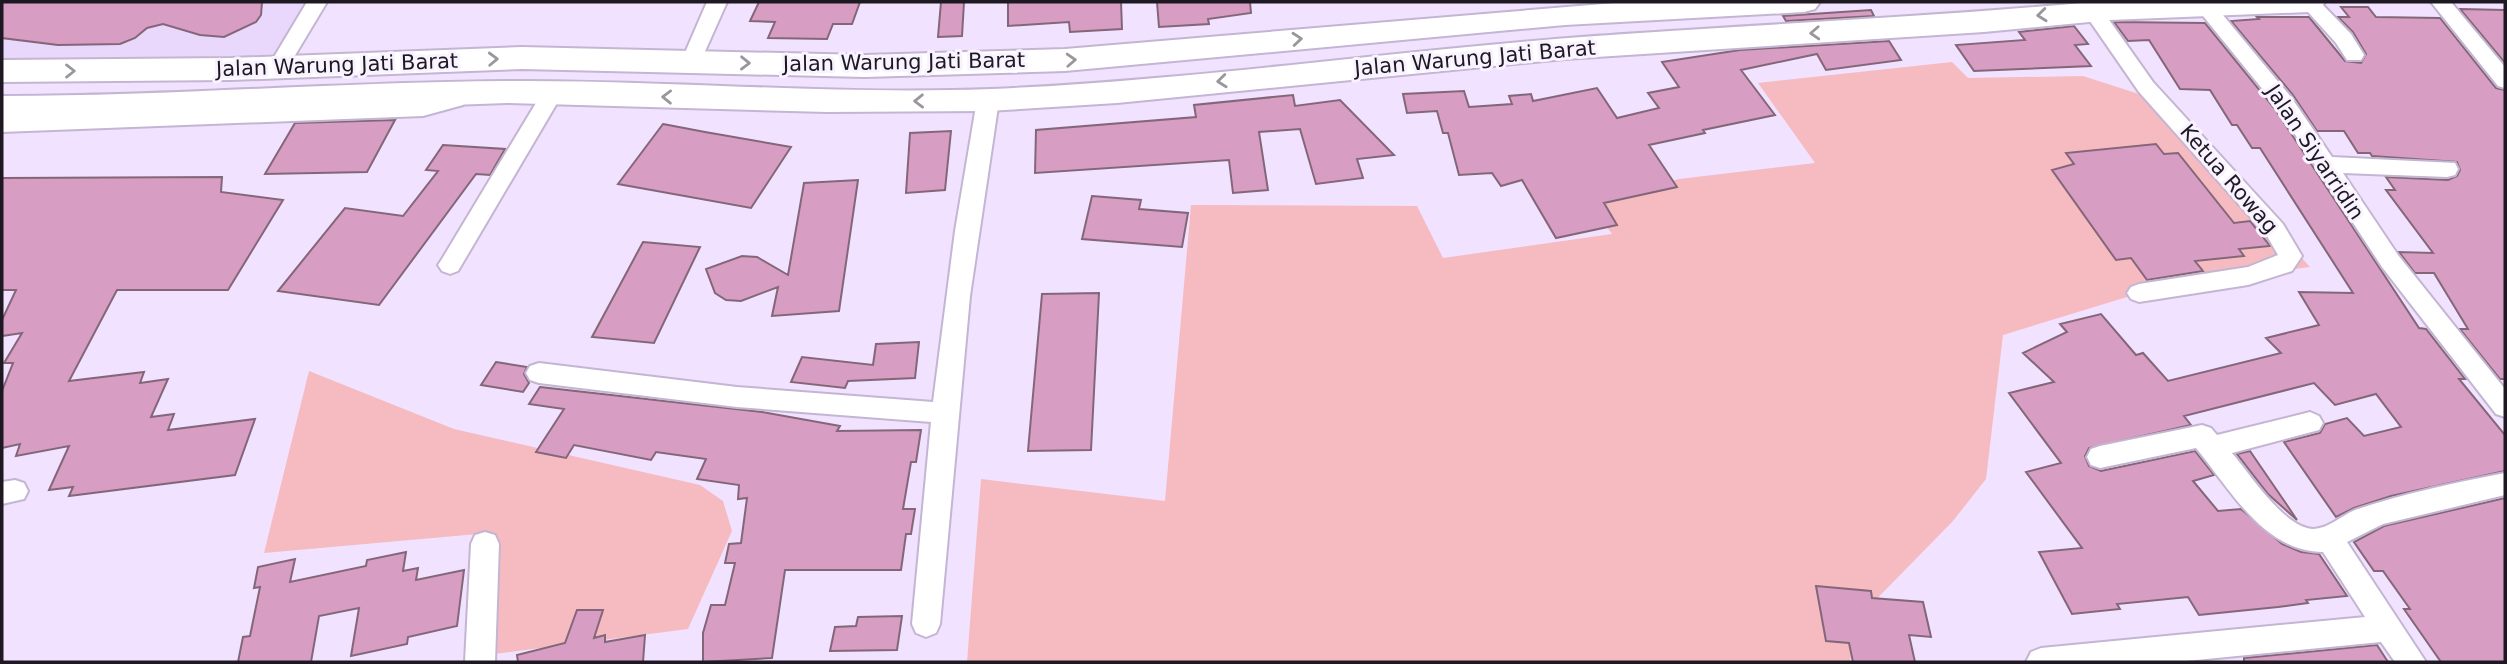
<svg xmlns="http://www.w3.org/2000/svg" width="2507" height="664" font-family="'DejaVu Sans',sans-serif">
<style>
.built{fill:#ead7fc}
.green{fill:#f6bbc1}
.building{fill:#d89dc3;stroke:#836779;stroke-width:2}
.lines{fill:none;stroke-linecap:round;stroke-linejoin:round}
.street-casing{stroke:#c4b5d2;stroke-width:4}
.secondary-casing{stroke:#c4b5d2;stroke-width:4}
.primary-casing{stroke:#c4b5d2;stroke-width:4}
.street{fill:#fff;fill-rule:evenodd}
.secondary{fill:#fff;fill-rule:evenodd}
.primary{fill:#fff;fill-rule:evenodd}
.oneway{stroke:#99979c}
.labels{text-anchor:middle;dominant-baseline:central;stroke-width:6;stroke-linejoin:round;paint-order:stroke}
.street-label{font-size:21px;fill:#1d1822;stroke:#f9f3ff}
</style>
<rect width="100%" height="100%" fill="#f1e2ff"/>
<path class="built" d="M 2,2 L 309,2 L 276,57 L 22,67 L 2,66 Z"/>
<path class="green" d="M 1952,62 L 1968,78 L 2083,76 L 2139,94 L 2189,134 L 2310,267 L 2163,286 L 2003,335 L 1986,479 L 1953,521 L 1855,621 L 1850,662 L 967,662 L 981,479 L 1165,501 L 1191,205 L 1417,206 L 1443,258 L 1612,234 L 1590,203 L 1679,179 L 1815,163 L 1758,83 Z
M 309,371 L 454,429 L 700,485 L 723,501 L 732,531 L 688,629 L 486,655 L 489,533 L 264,553 Z"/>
<path class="building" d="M 2,2 L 262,2 L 261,15 L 256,22 L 224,37 L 200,35 L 163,24 L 147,28 L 135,38 L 120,44 L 58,45 L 2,38 Z
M 759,2 L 860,2 L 852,24 L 833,24 L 827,39 L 768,38 L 775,22 L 750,21 Z
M 941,2 L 964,2 L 962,36 L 938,37 Z
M 1008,2 L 1121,2 L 1122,29 L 1070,32 L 1069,22 L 1008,26 Z
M 1157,2 L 1250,2 L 1251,13 L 1208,19 L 1209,24 L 1159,27 Z
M 2341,7 L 2368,7 L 2376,17 L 2440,18 L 2496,88 L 2505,90 L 2505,379 L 2500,379 L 2460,329 L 2468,329 L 2434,273 L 2415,273 L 2399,252 L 2433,253 L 2386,190 L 2395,190 L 2386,177 L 2448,180 L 2457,176 L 2460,170 L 2457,162 L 2372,156 L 2370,153 L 2358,153 L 2344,131 L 2317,131 L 2293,95 L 2231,21 L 2259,19 L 2257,17 L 2309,17 L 2345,61 L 2361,63 L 2366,54 L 2353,32 L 2338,17 L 2349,17 Z
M 2460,9 L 2505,10 L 2505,63 Z
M 1871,10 L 1874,16 L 1786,21 L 1783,16 Z
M 2114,22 L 2205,23 L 2275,109 L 2419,328 L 2426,329 L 2465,379 L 2459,379 L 2505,435 L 2505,471 L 2391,496 L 2354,508 L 2336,517 L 2284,442 L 2320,433 L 2325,424 L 2347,418 L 2364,436 L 2401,427 L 2376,394 L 2335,405 L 2314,383 L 2184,416 L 2191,425 L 2089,448 L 2085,456 L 2089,466 L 2101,471 L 2195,451 L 2214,475 L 2193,481 L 2218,511 L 2241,509 L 2282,544 L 2301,552 L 2319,554 L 2347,596 L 2306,600 L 2308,603 L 2278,607 L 2199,615 L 2188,597 L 2117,604 L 2120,609 L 2072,614 L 2039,552 L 2082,548 L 2026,472 L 2061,463 L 2009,393 L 2054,382 L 2023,353 L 2067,332 L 2060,324 L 2101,314 L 2136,355 L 2143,353 L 2168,381 L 2281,353 L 2266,338 L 2319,325 L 2299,292 L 2353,293 L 2260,148 L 2252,148 L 2237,125 L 2232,125 L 2210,90 L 2180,89 L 2149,40 L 2128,41 Z
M 2074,26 L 2088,44 L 2075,45 L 2091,66 L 1974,71 L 1956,45 L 2025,40 L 2019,32 Z
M 1889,41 L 1901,60 L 1826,70 L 1817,54 L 1741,70 L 1775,115 L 1703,130 L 1705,133 L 1649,145 L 1677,187 L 1604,203 L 1617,225 L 1556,238 L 1522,180 L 1501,186 L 1492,173 L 1459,175 L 1448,133 L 1443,133 L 1437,111 L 1407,113 L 1403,94 L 1464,91 L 1469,107 L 1512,104 L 1509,96 L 1531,94 L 1533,101 L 1597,88 L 1617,118 L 1659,108 L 1648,93 L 1679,87 L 1662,62 L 1740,50 Z
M 1293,95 L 1295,106 L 1340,100 L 1394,155 L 1357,159 L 1363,178 L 1316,184 L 1300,129 L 1259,132 L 1268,190 L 1233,193 L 1229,160 L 1035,173 L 1036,130 L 1196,117 L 1194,105 Z
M 395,120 L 367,172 L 265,174 L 295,123 Z
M 663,124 L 705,132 L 791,147 L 751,208 L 618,184 Z
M 951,131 L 945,190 L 906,193 L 910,133 Z
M 2156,144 L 2164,154 L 2178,153 L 2234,223 L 2250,221 L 2270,246 L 2239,249 L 2244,256 L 2195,261 L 2203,271 L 2147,280 L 2131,258 L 2116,260 L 2052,170 L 2074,164 L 2066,153 Z
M 443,145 L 505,149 L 490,175 L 476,174 L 379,305 L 278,291 L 345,208 L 403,216 L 438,171 L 426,170 Z
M 222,177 L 221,192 L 283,200 L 228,290 L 117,290 L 69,381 L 144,372 L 140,383 L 168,379 L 151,417 L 174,414 L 168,430 L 255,419 L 235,475 L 69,496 L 73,487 L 49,490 L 69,446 L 16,456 L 20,444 L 2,448 L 2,391 L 13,363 L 4,363 L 22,333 L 2,336 L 2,320 L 16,290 L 2,290 L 2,178 Z
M 858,180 L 839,311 L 772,316 L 778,287 L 741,301 L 726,300 L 715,293 L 706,269 L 742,256 L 757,257 L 788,275 L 804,183 Z
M 1092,196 L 1141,200 L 1139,209 L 1188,213 L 1182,247 L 1082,239 Z
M 643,242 L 700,247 L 654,343 L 592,337 Z
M 1099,293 L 1091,450 L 1028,451 L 1042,294 Z
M 919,342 L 915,378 L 848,381 L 845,388 L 791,382 L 802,357 L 873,365 L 876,344 Z
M 496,362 L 527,367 L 524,374 L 529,383 L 523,392 L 481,385 Z
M 540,387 L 762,412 L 840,426 L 837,431 L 921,430 L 916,462 L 911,462 L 903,509 L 915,509 L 911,534 L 906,534 L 901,570 L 785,570 L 772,658 L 703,662 L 703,633 L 711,605 L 725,605 L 735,563 L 725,563 L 729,544 L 741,543 L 747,498 L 738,499 L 739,485 L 697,479 L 706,459 L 656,452 L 651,460 L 574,445 L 566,458 L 536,452 L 564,409 L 529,404 Z
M 2250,451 L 2287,505 L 2297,520 L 2268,494 L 2237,454 Z
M 2505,498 L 2505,662 L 2441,662 L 2404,609 L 2410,609 L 2383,571 L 2374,571 L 2354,542 L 2384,526 Z
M 406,552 L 403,571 L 418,568 L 416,580 L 464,570 L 457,626 L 408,637 L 407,644 L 351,656 L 359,608 L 319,616 L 311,662 L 238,662 L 243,637 L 250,636 L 260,587 L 254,588 L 258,567 L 295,559 L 290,582 L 366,566 L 367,560 Z
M 1816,586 L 1871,591 L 1872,598 L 1923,602 L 1931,637 L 1909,635 L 1915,662 L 1853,662 L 1849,643 L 1826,641 Z
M 577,610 L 603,610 L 594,638 L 605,635 L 605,642 L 645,635 L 643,662 L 518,662 L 517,655 L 565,643 Z
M 902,616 L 897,650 L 830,651 L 835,627 L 856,626 L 858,617 Z
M 2377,645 L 2388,662 L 2244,662 L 2244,658 Z"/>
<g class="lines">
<g class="street-casing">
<path id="street" d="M 307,2 L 327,2 L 285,72 L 271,72 L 268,67 Z
M 707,2 L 727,2 L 698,67 L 684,67 L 681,62 Z
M 2299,2 L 2320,2 L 2351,34 L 2364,55 L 2361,60 L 2347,60 L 2336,43 Z
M 2431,2 L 2451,2 L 2505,67 L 2505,88 L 2498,86 Z
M 2199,3 L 2213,3 L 2291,97 L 2332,157 L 2455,163 L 2458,169 L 2455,175 L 2447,177 L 2343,173 L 2398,255 L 2505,389 L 2505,417 L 2496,414 L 2382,267 L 2277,107 L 2199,11 L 2196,7 Z
M 2093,5 L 2100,7 L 2153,82 L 2283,224 L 2302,256 L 2292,271 L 2248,285 L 2139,302 L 2131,299 L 2127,293 L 2131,287 L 2139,284 L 2248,267 L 2278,255 L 2267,236 L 2139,92 L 2083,11 Z
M 552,86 L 563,93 L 458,271 L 450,274 L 442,271 L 438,265 L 442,259 L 545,88 Z
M 988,93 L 999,100 L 970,296 L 940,624 L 936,633 L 926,637 L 916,633 L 912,624 L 931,422 L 737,407 L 539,383 L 530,380 L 526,373 L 530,366 L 539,363 L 737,387 L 933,402 L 955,231 L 977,100 Z
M 2310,412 L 2319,416 L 2323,423 L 2319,430 L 2232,453 C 2250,474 2280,521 2307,528 C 2324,533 2340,516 2355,510 C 2404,493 2455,483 2505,473 L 2505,495 L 2383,524 L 2347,542 L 2426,662 L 2395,662 L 2381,642 L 2176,662 L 2026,662 L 2031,652 L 2041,648 L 2365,617 L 2323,552 C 2264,552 2230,489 2196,448 L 2100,468 L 2091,465 L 2087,457 L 2091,449 L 2100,446 L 2202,425 L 2211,428 L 2217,435 Z
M 15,480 L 24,483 L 28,491 L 24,499 L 2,504 L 2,482 Z
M 485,532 L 495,535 L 499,544 L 495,662 L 465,662 L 471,544 L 475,535 Z"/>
</g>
<g class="secondary-casing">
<path id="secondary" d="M 453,88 L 463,91 L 467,98 L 463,105 L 423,116 L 2,132 L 2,112 L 423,96 Z"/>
</g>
<g class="primary-casing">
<path id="primary" d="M 1627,2 L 1820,2 L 1815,9 L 1804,12 L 1565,25 L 1065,71 L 865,77 L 522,69 L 231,80 L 2,82 L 2,60 L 231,58 L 522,47 L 865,55 L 1065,49 Z
M 2093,2 L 2325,2 L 2320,9 L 2309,12 L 2110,20 L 1984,32 L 1565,59 L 1117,103 L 988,111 L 827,112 L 507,103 L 86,118 L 2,118 L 2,96 C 170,96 339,82 507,81 C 668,80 830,95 991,89 C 1184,81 1376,53 1568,38 C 1743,25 1918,18 2093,2 Z"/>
</g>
<use href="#street" class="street"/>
<use href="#secondary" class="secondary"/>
<use href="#primary" class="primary"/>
</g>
<defs><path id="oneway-chevron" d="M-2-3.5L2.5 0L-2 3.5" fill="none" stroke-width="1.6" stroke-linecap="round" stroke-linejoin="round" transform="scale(1.75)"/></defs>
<g class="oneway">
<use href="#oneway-chevron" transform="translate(2042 15) rotate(174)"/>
<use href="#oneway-chevron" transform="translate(1815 33) rotate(177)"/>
<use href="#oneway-chevron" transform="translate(1297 39) rotate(-5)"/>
<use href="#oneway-chevron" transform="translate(493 59) rotate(-2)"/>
<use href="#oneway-chevron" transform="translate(1071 60) rotate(-3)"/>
<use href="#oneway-chevron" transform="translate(745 63) rotate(1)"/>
<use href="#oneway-chevron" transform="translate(70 71)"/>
<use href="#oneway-chevron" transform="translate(1222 81) rotate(174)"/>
<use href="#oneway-chevron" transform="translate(667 97) rotate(-179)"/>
<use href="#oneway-chevron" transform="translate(919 101) rotate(179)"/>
</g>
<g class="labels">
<g class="street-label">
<text transform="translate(1475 58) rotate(-5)">Jalan Warung Jati Barat</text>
<text transform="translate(904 62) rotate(-1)">Jalan Warung Jati Barat</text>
<text transform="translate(337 65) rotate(-2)">Jalan Warung Jati Barat</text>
<text transform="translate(2315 152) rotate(56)">Jalan Siyarridin</text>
<text transform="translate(2229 179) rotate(49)">Ketua Rowag</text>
</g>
</g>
<rect width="2507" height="664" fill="none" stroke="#1d1822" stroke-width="7"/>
</svg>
